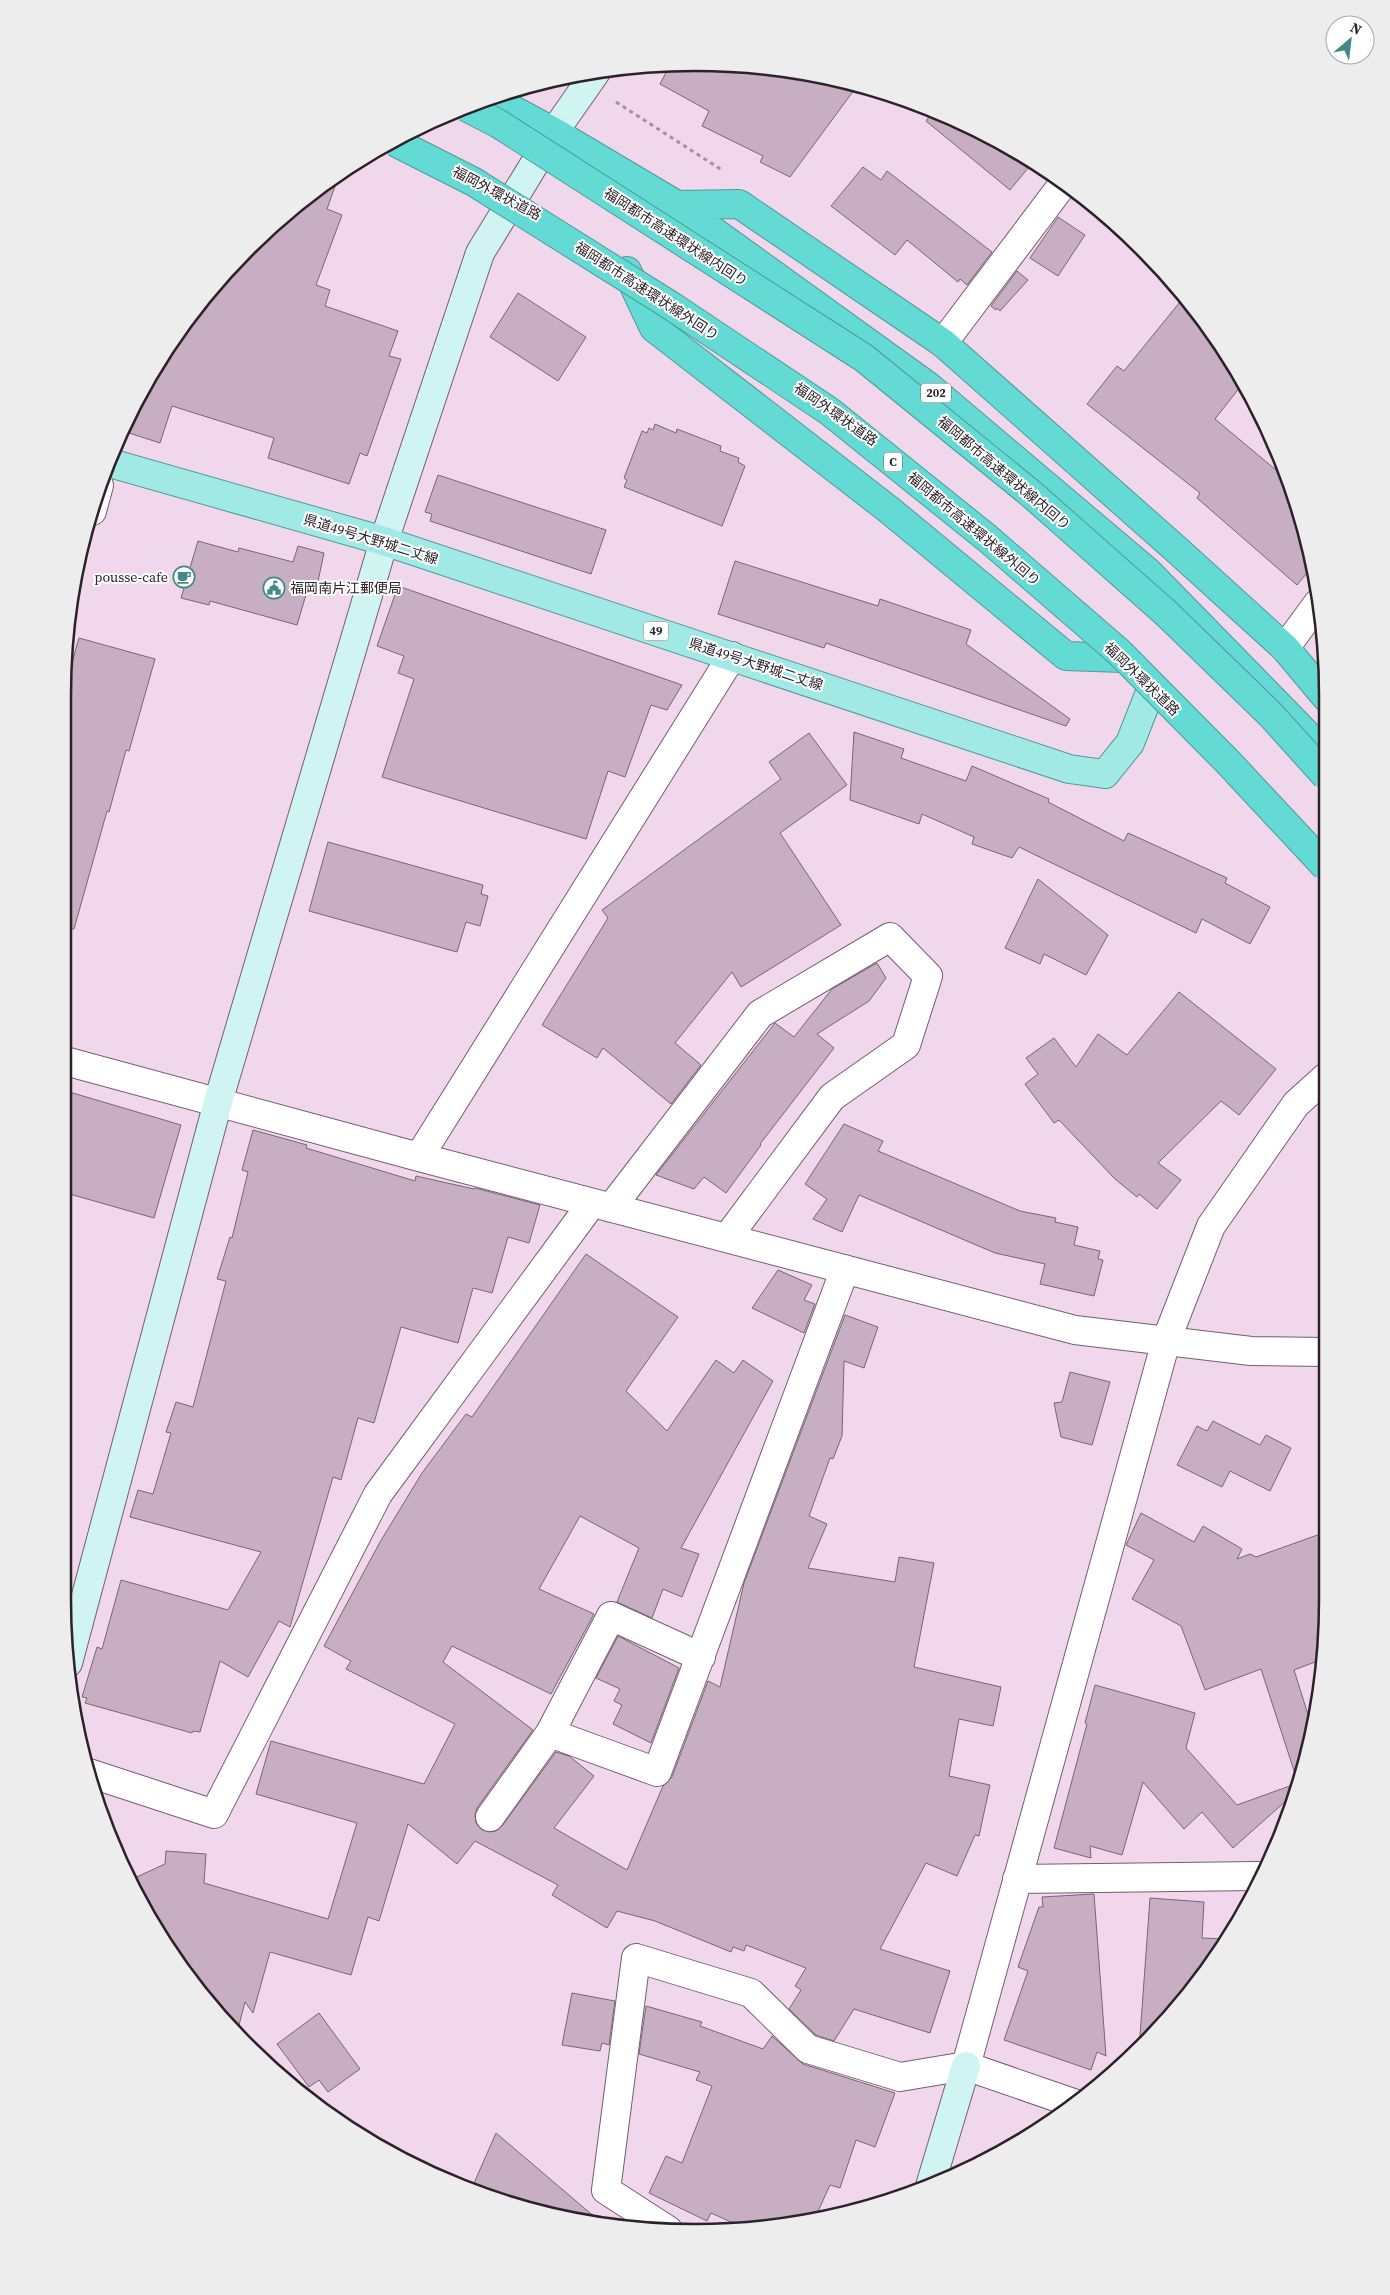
<svg xmlns="http://www.w3.org/2000/svg" width="1390" height="2295" font-family="'Source Serif 4','Noto Sans JP',serif">
<style>
.building{fill:#c7aec2;stroke:#7b6476}
.lines{fill:none;stroke-linecap:round;stroke-linejoin:round}
.street-casing{stroke:#755e71;stroke-width:30}
.secondary-casing{stroke:#755e71;stroke-width:30}
.primary-casing{stroke:#509a98;stroke-width:30}
.highway-casing{stroke:#509a98;stroke-width:30}
.path{stroke:#a490a0;stroke-width:3;stroke-dasharray:4 4;stroke-linecap:butt}
.street{stroke:#fff;stroke-width:28}
.secondary{stroke:#d0f4f2;stroke-width:28}
.primary{stroke:#a1e9e5;stroke-width:28}
.highway{stroke:#63dad4;stroke-width:28}
.highway-bridge-casing{stroke:#509a98;stroke-width:30;stroke-linecap:butt}
.highway-bridge{stroke:#63dad4;stroke-width:28}
.labels{text-anchor:middle;dominant-baseline:central;stroke-width:4;stroke-linejoin:round;paint-order:stroke}
.shield{fill:#fff;stroke:#6b646a;stroke-width:1}
.shield-label{font-size:12px;font-weight:bold;fill:#2c222a}
.street-label{font-size:14px;fill:#2c222a;stroke:#fff}
.poi-label{font-size:14px;fill:#2c222a;stroke:#fff;text-anchor:end}
.rim{fill:none;stroke:#2c222a;stroke-width:2.5}
</style>
<rect width="100%" height="100%" fill="#f1d7ec"/>
<path class="building" d="M 695,62 L 819,75 L 857,86 L 790,177 L 760,162 L 763,156 L 702,126 L 709,111 L 660,84 L 670,65 Z
M 934,110 L 937,111 L 1033,162 L 1010,190 L 926,121 Z
M 863,167 L 881,180 L 887,171 L 992,252 L 967,285 L 960,279 L 958,282 L 907,240 L 895,255 L 831,206 Z
M 340,172 L 327,209 L 342,215 L 316,285 L 330,290 L 325,306 L 398,331 L 389,356 L 401,359 L 367,456 L 360,453 L 349,484 L 268,458 L 274,438 L 172,406 L 160,443 L 126,432 L 169,343 L 248,248 Z
M 1058,217 L 1085,235 L 1058,276 L 1030,258 Z
M 1017,271 L 1028,280 L 1000,311 L 997,308 L 996,310 L 991,306 Z
M 518,293 L 586,337 L 558,381 L 490,337 Z
M 1184,297 L 1244,382 L 1215,419 L 1282,475 L 1306,531 L 1312,567 L 1297,585 L 1197,498 L 1200,493 L 1087,404 L 1117,366 L 1124,371 Z
M 655,424 L 676,433 L 677,429 L 721,446 L 720,451 L 739,458 L 738,462 L 745,466 L 722,526 L 624,487 L 627,480 L 624,478 L 642,431 L 647,433 L 649,428 L 653,430 Z
M 438,475 L 606,530 L 591,574 L 430,521 L 432,514 L 425,512 Z
M 198,541 L 238,552 L 239,548 L 293,562 L 298,546 L 324,553 L 316,591 L 308,588 L 297,625 L 210,601 L 209,605 L 181,598 Z
M 735,561 L 878,606 L 880,599 L 971,630 L 966,644 L 1070,719 L 1066,726 L 826,643 L 824,648 L 718,614 Z
M 398,586 L 682,685 L 667,710 L 651,705 L 625,777 L 608,771 L 586,839 L 382,777 L 414,679 L 398,673 L 404,656 L 377,646 Z
M 79,638 L 155,659 L 129,751 L 126,750 L 109,812 L 107,811 L 74,929 L 65,928 L 64,690 Z
M 854,732 L 904,749 L 901,758 L 966,781 L 972,766 L 1049,799 L 1048,802 L 1124,841 L 1128,833 L 1227,878 L 1225,883 L 1270,907 L 1250,944 L 1202,919 L 1196,933 L 1019,847 L 1012,858 L 972,844 L 974,837 L 922,814 L 919,824 L 850,800 Z
M 809,733 L 847,785 L 780,833 L 841,925 L 741,987 L 732,972 L 675,1043 L 701,1065 L 671,1104 L 603,1048 L 597,1058 L 542,1025 L 608,918 L 602,910 L 781,779 L 769,762 Z
M 328,842 L 483,885 L 481,894 L 488,896 L 480,926 L 466,922 L 457,952 L 309,911 Z
M 1038,879 L 1108,935 L 1086,975 L 1044,954 L 1040,964 L 1005,948 Z
M 877,963 L 886,978 L 869,1001 L 817,1034 L 834,1048 L 760,1144 L 761,1145 L 726,1193 L 704,1177 L 694,1189 L 656,1175 L 775,1023 L 794,1037 L 832,989 Z
M 1179,992 L 1276,1069 L 1239,1115 L 1221,1101 L 1158,1163 L 1181,1180 L 1157,1209 L 1139,1194 L 1137,1197 L 1115,1179 L 1059,1120 L 1054,1123 L 1025,1084 L 1038,1074 L 1026,1058 L 1054,1038 L 1076,1067 L 1098,1034 L 1127,1055 Z
M 66,1091 L 181,1125 L 154,1218 L 66,1193 Z
M 844,1124 L 883,1141 L 878,1151 L 1020,1211 L 1056,1218 L 1055,1222 L 1078,1227 L 1074,1245 L 1100,1251 L 1098,1259 L 1103,1260 L 1094,1296 L 1040,1284 L 1045,1264 L 995,1253 L 859,1195 L 842,1232 L 813,1219 L 827,1199 L 805,1184 Z
M 253,1130 L 307,1145 L 306,1148 L 415,1181 L 416,1176 L 474,1189 L 475,1188 L 540,1205 L 529,1243 L 508,1237 L 492,1293 L 473,1288 L 458,1343 L 401,1327 L 374,1423 L 358,1418 L 341,1480 L 333,1477 L 290,1627 L 279,1621 L 248,1677 L 220,1661 L 200,1732 L 193,1731 L 192,1733 L 85,1703 L 87,1698 L 82,1697 L 97,1647 L 102,1649 L 121,1580 L 228,1610 L 261,1552 L 130,1517 L 138,1490 L 153,1494 L 171,1433 L 166,1432 L 176,1402 L 193,1407 L 226,1281 L 217,1279 L 230,1237 L 232,1238 L 248,1172 L 242,1170 Z
M 586,1254 L 678,1317 L 626,1391 L 667,1431 L 716,1360 L 734,1373 L 743,1360 L 773,1381 L 681,1548 L 699,1554 L 682,1597 L 663,1589 L 652,1618 L 617,1602 L 639,1548 L 580,1516 L 539,1589 L 594,1614 L 551,1694 L 452,1646 L 443,1662 L 533,1730 L 477,1808 L 475,1815 L 476,1823 L 481,1829 L 488,1832 L 496,1831 L 502,1826 L 556,1752 L 569,1756 L 594,1776 L 554,1828 L 627,1870 L 663,1786 L 672,1777 L 708,1681 L 720,1687 L 744,1583 L 845,1315 L 878,1327 L 864,1368 L 844,1361 L 842,1436 L 833,1459 L 830,1458 L 809,1516 L 827,1524 L 808,1568 L 895,1582 L 899,1557 L 934,1563 L 914,1667 L 1001,1687 L 993,1726 L 959,1719 L 949,1776 L 990,1785 L 979,1836 L 975,1835 L 957,1876 L 926,1863 L 880,1949 L 950,1971 L 930,2033 L 854,2009 L 834,2041 L 816,2035 L 789,2009 L 801,1990 L 795,1986 L 806,1968 L 746,1945 L 744,1951 L 733,1947 L 731,1952 L 655,1921 L 617,1911 L 607,1928 L 552,1895 L 558,1885 L 475,1841 L 457,1864 L 408,1824 L 379,1921 L 368,1917 L 351,1975 L 270,1952 L 253,2013 L 245,2002 L 238,2029 L 193,1985 L 128,1881 L 165,1864 L 166,1851 L 206,1854 L 204,1883 L 328,1919 L 357,1823 L 256,1794 L 271,1741 L 424,1784 L 455,1724 L 346,1669 L 351,1661 L 324,1646 L 380,1542 L 422,1473 L 466,1414 L 472,1417 Z
M 778,1270 L 812,1285 L 804,1300 L 815,1304 L 804,1333 L 752,1308 Z
M 1070,1372 L 1110,1382 L 1092,1445 L 1061,1437 L 1054,1403 L 1062,1402 Z
M 1213,1421 L 1260,1445 L 1266,1435 L 1291,1448 L 1270,1491 L 1230,1471 L 1222,1487 L 1177,1465 L 1197,1426 L 1207,1431 Z
M 1141,1513 L 1194,1542 L 1203,1526 L 1242,1549 L 1237,1559 L 1250,1554 L 1256,1557 L 1326,1532 L 1326,1642 L 1323,1659 L 1294,1670 L 1310,1721 L 1296,1792 L 1233,1848 L 1202,1812 L 1184,1829 L 1143,1782 L 1122,1855 L 1090,1846 L 1091,1858 L 1054,1848 L 1087,1724 L 1085,1723 L 1095,1685 L 1195,1713 L 1186,1748 L 1237,1805 L 1298,1783 L 1261,1669 L 1205,1690 L 1181,1626 L 1132,1599 L 1154,1560 L 1126,1545 Z
M 618,1636 L 679,1668 L 651,1743 L 613,1724 L 622,1705 L 614,1701 L 620,1689 L 596,1678 Z
M 1094,1894 L 1106,2056 L 1097,2052 L 1091,2070 L 1004,2040 L 1028,1971 L 1018,1967 L 1039,1907 L 1043,1907 L 1042,1897 Z
M 1150,1898 L 1204,1902 L 1202,1938 L 1227,1939 L 1221,1952 L 1139,2050 Z
M 572,1993 L 615,2001 L 609,2045 L 602,2043 L 600,2051 L 562,2045 Z
M 646,2006 L 702,2022 L 700,2026 L 763,2049 L 772,2036 L 803,2064 L 895,2093 L 875,2147 L 856,2140 L 840,2188 L 830,2185 L 815,2218 L 778,2227 L 747,2229 L 711,2213 L 707,2221 L 649,2193 L 666,2156 L 682,2163 L 712,2086 L 696,2080 L 700,2072 L 639,2054 Z
M 319,2013 L 360,2069 L 328,2092 L 319,2080 L 309,2087 L 277,2044 Z
M 496,2133 L 603,2224 L 572,2220 L 492,2199 L 471,2190 Z"/>
<g class="lines">
<g class="street-casing">
<path id="street" d="M 943,343 L 1063,184
M 92,511 L 99,485
M 1285,648 L 1318,603
M 65,1061 L 419,1157 L 1075,1330 L 1251,1351 L 1326,1352
M 419,1157 L 732,656
M 611,1208 L 760,1014 L 890,937 L 928,976 L 906,1045 L 832,1097 L 727,1238
M 550,1733 L 657,1772 L 845,1269
M 89,1773 L 214,1814 L 378,1494 L 592,1203
M 490,1817 L 550,1733 L 611,1616 L 701,1657
M 1017,1879 L 1258,1876
M 966,2066 L 1166,1341 L 1211,1226 L 1296,1104 L 1326,1077
M 668,2230 L 606,2190 L 636,1958 L 751,1993 L 808,2049 L 900,2077 L 966,2066 L 1076,2104"/>
</g>
<g class="secondary-casing">
<path id="secondary" d="M 68,1663 L 218,1102 L 384,541 L 480,253 L 554,132 L 596,72
M 930,2186 L 966,2066"/>
</g>
<g class="primary-casing">
<path id="primary" d="M 110,463 L 384,541 L 1069,769 L 1105,774 L 1130,743 L 1152,687"/>
</g>
<g class="highway-casing">
<path id="highway" d="M 493,99 L 554,132 L 677,205 L 928,386 L 1148,572 L 1326,754
M 677,205 L 739,204 L 943,343 L 1177,550 L 1285,648 L 1326,697
M 627,271 L 654,328 L 888,509 L 1066,656 L 1123,658"/>
</g>
<path class="path" d="M 616,102 L 722,170"/>
<use href="#street" class="street"/>
<use href="#secondary" class="secondary"/>
<use href="#primary" class="primary"/>
<use href="#highway" class="highway"/>
<g class="highway-bridge-casing">
<path id="highway-bridge" d="M 466,107 L 499,124 L 864,358 L 1029,492 L 1166,613 L 1271,715 L 1326,776
M 395,142 L 474,182 L 673,307 L 829,411 L 987,538 L 1119,652 L 1227,761 L 1326,867"/>
</g>
<use href="#highway-bridge" class="highway-bridge"/>
</g>
<defs>
<g id="cafe-ring" transform="scale(1.125)"><circle r="9.5" fill="#fff" stroke="#438a86" stroke-width="1.5"/><path d="M-5.5-4.5H6V0H3Q3 3.5 0 3.5H-2.5Q-5.5 3.5-5.5 0ZM3-3.2v2h1.7v-2ZM-6 4.5H4V6H-6Z" fill="#438a86"/></g>
<g id="civic-ring" transform="scale(1.125)"><circle r="9.5" fill="#fff" stroke="#438a86" stroke-width="1.5"/><path d="M-.6-6.5H3V-4.5H.6V-3L4-1V1h2V6H-6V1h2V-1L-.6-3ZM-1.2 2.5V6h2.4V2.5Z" fill="#438a86"/></g>
</defs>
<g fill-rule="evenodd">
<use href="#cafe-ring" x="184" y="577"/>
<use href="#civic-ring" x="274" y="588"/>
</g>
<g class="labels">
<g class="shield">
<rect x="921" y="383.5" width="30" height="19" rx="4"/>
<rect x="884" y="452.5" width="18" height="19" rx="4"/>
<rect x="643.5" y="621.5" width="25" height="19" rx="4"/>
</g>
<g class="shield-label">
<text x="936" y="393">202</text>
<text x="893" y="462">C</text>
<text x="656" y="631">49</text>
</g>
<g class="street-label">
<text transform="translate(497 193) rotate(28)">福岡外環状道路</text>
<text transform="translate(676 237) rotate(33)">福岡都市高速環状線内回り</text>
<text transform="translate(647 291) rotate(33)">福岡都市高速環状線外回り</text>
<text transform="translate(836 414) rotate(35)">福岡外環状道路</text>
<text transform="translate(1004 473) rotate(40)">福岡都市高速環状線内回り</text>
<text transform="translate(974 529) rotate(40)">福岡都市高速環状線外回り</text>
<text transform="translate(371 539) rotate(17)">県道49号大野城二丈線</text>
<text transform="translate(756 664) rotate(18)">県道49号大野城二丈線</text>
<text transform="translate(1142 679) rotate(44)">福岡外環状道路</text>
</g>
<g class="poi-label">
<text x="168" y="577">pousse-cafe</text>
<text x="290" y="588" text-anchor="start">福岡南片江郵便局</text>
</g>
</g>
<path d="M0 0H1390V2295H0ZM695 71H695A624 624 0 0 1 1319 695V1600A624 624 0 0 1 695 2224H695A624 624 0 0 1 71 1600V695A624 624 0 0 1 695 71Z" fill="#eeedee" fill-rule="evenodd"/>
<path class="rim" d="M695 71H695A624 624 0 0 1 1319 695V1600A624 624 0 0 1 695 2224H695A624 624 0 0 1 71 1600V695A624 624 0 0 1 695 71Z"/>
<g transform="translate(1350 40) rotate(28)"><circle r="24" fill="#ffffff" stroke="#aba7aa"/>
<path d="M0-4L9 19L0 12L-9 19Z" fill="#438a86"/>
<text y="-8" font-size="14" font-weight="bold" text-anchor="middle" fill="#2c222a">N</text>
</g>
</svg>
